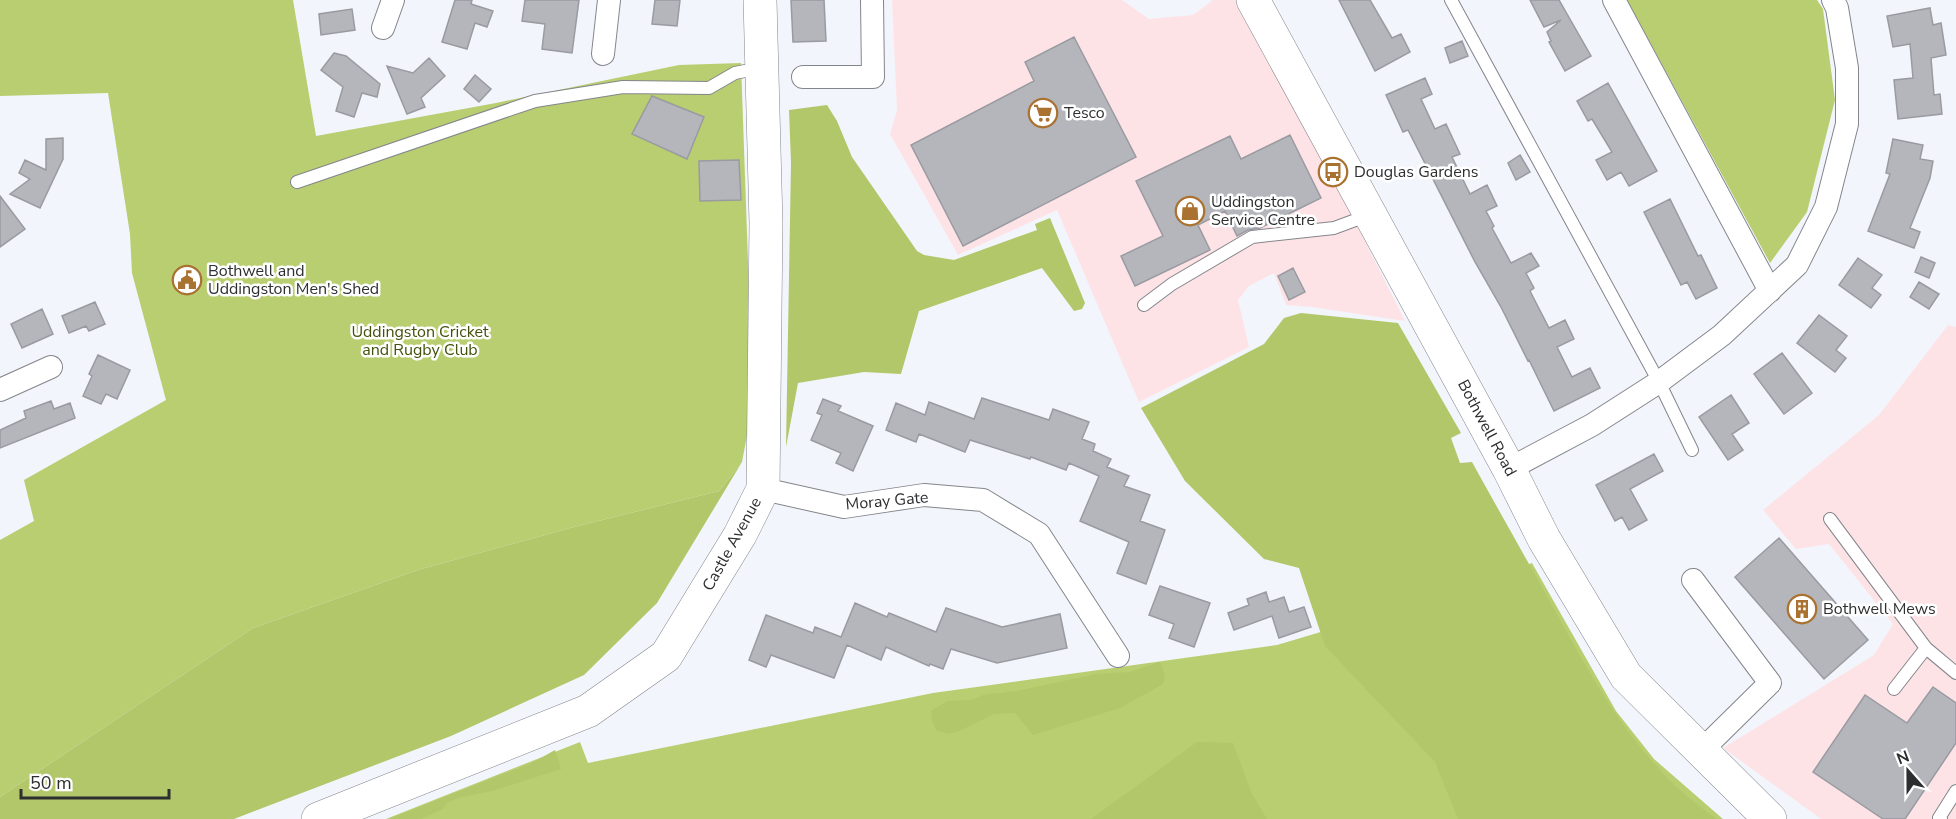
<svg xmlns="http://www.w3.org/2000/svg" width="1956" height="819" font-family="'Nunito Sans',sans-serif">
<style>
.commercial{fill:#fee3e6}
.green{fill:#b8ce71}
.forest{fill:#b1c769}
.building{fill:#b4b6bc;stroke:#999ba1;stroke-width:1.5}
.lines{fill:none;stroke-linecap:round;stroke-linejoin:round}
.lane-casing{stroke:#84868c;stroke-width:14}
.street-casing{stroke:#84868c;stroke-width:24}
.secondary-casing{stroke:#84868c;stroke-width:34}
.lane{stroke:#fff;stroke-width:12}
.street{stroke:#fff;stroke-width:22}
.secondary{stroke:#fff;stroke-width:33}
.labels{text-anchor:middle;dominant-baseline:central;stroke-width:5;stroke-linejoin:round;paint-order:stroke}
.poi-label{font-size:16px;fill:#2d2e30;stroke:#fff;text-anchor:start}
.park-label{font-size:16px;fill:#44510a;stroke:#fff}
.street-label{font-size:16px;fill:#2d2e30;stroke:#fff}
</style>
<rect width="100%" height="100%" fill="#f2f5fb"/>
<path class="commercial" d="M 892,0 L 1122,0 L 1149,19 L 1193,15 L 1213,0 L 1239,0 L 1262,37 L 1405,321 L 1312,307 L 1286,305 L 1274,273 L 1249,286 L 1238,300 L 1249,347 L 1139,402 L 1057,210 L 958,255 L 890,134 L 897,110 Z
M 1948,325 L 1956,327 L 1956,819 L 1821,819 L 1723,748 L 1874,655 L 1893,624 L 1829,544 L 1796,549 L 1763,510 L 1879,415 Z"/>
<path class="green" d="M 0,0 L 293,0 L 316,136 L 496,103 L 679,65 L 741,63 L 753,404 L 742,462 L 719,491 L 570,528 L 418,570 L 253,628 L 0,797 L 0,540 L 34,521 L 24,480 L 166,400 L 132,273 L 130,234 L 108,93 L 0,96 Z
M 1627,0 L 1817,0 L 1823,9 L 1835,100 L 1807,212 L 1770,263 Z
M 1532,563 L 1616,711 L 1654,759 L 1723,819 L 386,819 L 580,742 L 588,763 L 933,693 L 1277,645 L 1381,614 Z"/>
<path class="forest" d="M 827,105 L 837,121 L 852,157 L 917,251 L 924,255 L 954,260 L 1037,230 L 1035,224 L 1050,218 L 1085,303 L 1082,309 L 1074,311 L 1042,268 L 919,311 L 901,374 L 864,372 L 798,383 L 786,447 L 791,163 L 789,110 Z
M 1301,313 L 1398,323 L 1461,433 L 1451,438 L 1460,463 L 1472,462 C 1499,511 1527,560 1554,609 C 1598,689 1640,767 1717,819 L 1458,819 L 1435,762 L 1325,646 L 1299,568 L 1264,559 L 1185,481 L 1141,408 L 1264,344 L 1284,318 Z
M 742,462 L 657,603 L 584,675 L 451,736 L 234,819 L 0,819 L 0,797 L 253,628 L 418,570 L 570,528 L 719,491 Z
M 1160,662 L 1165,675 L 1163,684 L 1120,708 L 1033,735 L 1015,713 L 994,714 L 957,732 L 947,734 L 936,730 L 932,720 L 931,711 L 947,701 L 972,700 L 983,695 L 1017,691 L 1096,674 L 1130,672 Z
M 1197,742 L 1233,743 L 1251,792 L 1267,819 L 1091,819 Z
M 555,750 L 561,769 L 492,791 L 457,798 L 447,803 L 443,809 L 421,819 L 389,819 L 532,763 Z"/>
<path class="building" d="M 455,0 L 472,0 L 471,4 L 493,11 L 487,27 L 475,23 L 467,49 L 442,42 Z
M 525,0 L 579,0 L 572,53 L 542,49 L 545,24 L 522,21 Z
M 655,0 L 680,0 L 677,26 L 652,24 Z
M 791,0 L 824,0 L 826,41 L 793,42 Z
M 1339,0 L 1370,0 L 1392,38 L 1401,34 L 1410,52 L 1375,71 Z
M 1530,0 L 1559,0 L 1591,56 L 1565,71 L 1549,42 L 1551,41 L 1547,32 L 1561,20 L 1544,27 Z
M 1930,8 L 1933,25 L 1941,23 L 1946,55 L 1931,58 L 1934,95 L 1940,94 L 1942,114 L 1898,119 L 1894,80 L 1913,78 L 1910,44 L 1893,47 L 1887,16 Z
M 352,9 L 355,30 L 321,35 L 319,14 Z
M 1074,37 L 1136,157 L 963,246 L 911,145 L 1034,81 L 1025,62 Z
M 1462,41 L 1468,56 L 1450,63 L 1445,48 Z
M 334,53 L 346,56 L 380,84 L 377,97 L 362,93 L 354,117 L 336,111 L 343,87 L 321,70 Z
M 429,58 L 445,76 L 421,98 L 425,107 L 407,114 L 387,66 L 413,73 Z
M 475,75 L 491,89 L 479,102 L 464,89 Z
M 1425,78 L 1432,94 L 1421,99 L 1435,129 L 1446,124 L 1460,154 L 1452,157 L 1470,194 L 1487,185 L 1497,206 L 1486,211 L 1494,226 L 1492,228 L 1511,263 L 1531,253 L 1539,266 L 1526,273 L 1534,288 L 1530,291 L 1549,328 L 1565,320 L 1574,339 L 1557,347 L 1572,377 L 1590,368 L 1600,388 L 1554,411 L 1529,360 L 1528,361 L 1501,307 L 1475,262 L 1408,130 L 1403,132 L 1386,95 Z
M 1608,83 L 1657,171 L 1629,186 L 1621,172 L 1607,180 L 1596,160 L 1612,152 L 1592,119 L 1588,121 L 1577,101 Z
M 652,96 L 704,117 L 687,159 L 632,134 Z
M 1290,135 L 1321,198 L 1260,228 L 1248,230 L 1237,236 L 1225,211 L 1198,225 L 1210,250 L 1135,286 L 1121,256 L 1163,236 L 1136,181 L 1230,136 L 1241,159 Z
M 63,138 L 63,159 L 40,208 L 10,194 L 30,179 L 19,173 L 25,160 L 46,170 L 46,139 Z
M 1893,139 L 1923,145 L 1920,159 L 1933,161 L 1930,178 L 1910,228 L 1920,232 L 1914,248 L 1868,231 L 1890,174 L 1886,173 Z
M 1520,155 L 1530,172 L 1516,180 L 1508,163 Z
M 739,160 L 741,200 L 700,201 L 699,161 Z
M 0,196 L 25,229 L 0,247 Z
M 1670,199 L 1698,256 L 1701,255 L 1717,288 L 1696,299 L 1687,282 L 1681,285 L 1644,212 Z
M 1921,257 L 1935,263 L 1929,278 L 1915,272 Z
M 1858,258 L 1882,275 L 1872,288 L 1881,295 L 1871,308 L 1839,285 Z
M 1293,268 L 1305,292 L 1289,300 L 1278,276 Z
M 1919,282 L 1939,294 L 1929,309 L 1910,297 Z
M 95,302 L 105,324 L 89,331 L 86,326 L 69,333 L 62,316 Z
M 42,309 L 53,334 L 22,348 L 11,324 Z
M 1819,315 L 1847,336 L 1836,350 L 1846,358 L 1835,372 L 1797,343 Z
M 1782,353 L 1812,393 L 1784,414 L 1754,374 Z
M 98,355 L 130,370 L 117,399 L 106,394 L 101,404 L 83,396 L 92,376 L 89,374 Z
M 1731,395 L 1749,423 L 1732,434 L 1743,450 L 1728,460 L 1699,417 Z
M 982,398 L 1049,420 L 1053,409 L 1089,422 L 1082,439 L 1095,444 L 1093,451 L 1111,459 L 1107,467 L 1129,476 L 1124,486 L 1150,495 L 1140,521 L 1165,530 L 1146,584 L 1117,573 L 1129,542 L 1080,521 L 1099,476 L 1069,463 L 1066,470 L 1031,457 L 1030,459 L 970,440 L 965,452 L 919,434 L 916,442 L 886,430 L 896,403 L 925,415 L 929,402 L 974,419 Z
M 823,399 L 841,406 L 838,411 L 873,426 L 853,471 L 836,463 L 841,453 L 811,440 L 822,415 L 817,413 Z
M 51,401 L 54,409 L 70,403 L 75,418 L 0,448 L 0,430 L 26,418 L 24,411 Z
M 1654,454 L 1663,471 L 1630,489 L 1647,520 L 1629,530 L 1622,517 L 1615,521 L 1596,485 Z
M 1779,538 L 1868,640 L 1824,679 L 1735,577 Z
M 1160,586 L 1210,603 L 1194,647 L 1169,638 L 1174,624 L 1149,615 Z
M 1266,592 L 1269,602 L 1284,597 L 1289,612 L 1304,607 L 1311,627 L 1279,638 L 1272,616 L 1234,630 L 1228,613 L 1249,605 L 1247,599 Z
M 855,603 L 887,617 L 889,613 L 936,632 L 946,608 L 1002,627 L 1060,614 L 1067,648 L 997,663 L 951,649 L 943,669 L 930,664 L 929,666 L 886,647 L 881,660 L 847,645 L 834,678 L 771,655 L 766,667 L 749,660 L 766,615 L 813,633 L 815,627 L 841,637 Z
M 1933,687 L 1956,703 L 1956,743 L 1905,819 L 1883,819 L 1813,772 L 1865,695 L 1907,723 Z"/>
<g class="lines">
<g class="lane-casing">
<path id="lane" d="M 1451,0 L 1659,382 L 1692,450
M 297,182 L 535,101 L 623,87 L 709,88 L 735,73 L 760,68
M 1144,305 L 1172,284 L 1252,237 L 1334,228 L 1369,215
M 1830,519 L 1926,648 L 1956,673
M 1894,689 L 1926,648
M 1941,819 L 1939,818 L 1956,791"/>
</g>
<g class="street-casing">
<path id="street" d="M 1614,0 L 1770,291
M 383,28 L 393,0
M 603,54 L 609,0
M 803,77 L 873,77 L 872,0
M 0,390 L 51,367
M 1509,469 L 1592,425 L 1659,382 L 1722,335 L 1797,265 L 1826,207 L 1847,124 L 1847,68 L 1837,8 L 1833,0
M 763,489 L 844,507 L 924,495 L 983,500 L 1039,534 L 1118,656
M 1693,580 L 1770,683 L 1701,751"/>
</g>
<g class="secondary-casing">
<path id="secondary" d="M 1253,0 L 1509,469 L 1544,539 L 1626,676 L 1770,819
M 318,819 L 588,711 L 666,656 L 740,535 L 763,489 L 766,223 L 760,0"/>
</g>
<use href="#lane" class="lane"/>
<use href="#street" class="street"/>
<use href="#secondary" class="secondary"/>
</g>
<defs>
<g id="supermarket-ring" transform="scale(1.5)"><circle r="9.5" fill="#fff" stroke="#aa7230" stroke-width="1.5"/><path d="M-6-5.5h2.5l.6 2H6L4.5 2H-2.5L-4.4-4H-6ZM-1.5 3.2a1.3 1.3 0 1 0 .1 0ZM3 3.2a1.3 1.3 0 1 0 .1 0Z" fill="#aa7230"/></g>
<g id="bus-ring" transform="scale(1.5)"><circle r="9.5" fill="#fff" stroke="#aa7230" stroke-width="1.5"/><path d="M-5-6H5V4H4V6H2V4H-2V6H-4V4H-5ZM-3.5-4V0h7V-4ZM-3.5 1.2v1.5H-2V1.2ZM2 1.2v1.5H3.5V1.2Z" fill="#aa7230"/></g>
<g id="shop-ring" transform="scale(1.5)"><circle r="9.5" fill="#fff" stroke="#aa7230" stroke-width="1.5"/><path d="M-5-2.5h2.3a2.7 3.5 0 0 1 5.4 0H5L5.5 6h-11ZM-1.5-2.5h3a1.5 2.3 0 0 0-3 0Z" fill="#aa7230"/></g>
<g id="civic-ring" transform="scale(1.5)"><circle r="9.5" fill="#fff" stroke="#aa7230" stroke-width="1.5"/><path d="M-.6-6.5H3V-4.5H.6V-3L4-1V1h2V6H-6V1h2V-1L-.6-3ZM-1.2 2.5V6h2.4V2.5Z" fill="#aa7230"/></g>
<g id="building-ring" transform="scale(1.5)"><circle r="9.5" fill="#fff" stroke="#aa7230" stroke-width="1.5"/><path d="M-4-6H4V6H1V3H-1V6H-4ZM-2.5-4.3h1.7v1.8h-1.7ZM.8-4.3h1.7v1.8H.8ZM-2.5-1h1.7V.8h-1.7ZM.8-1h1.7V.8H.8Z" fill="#aa7230"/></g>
</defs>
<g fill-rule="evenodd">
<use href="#supermarket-ring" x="1043" y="113"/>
<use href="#bus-ring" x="1333" y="172"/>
<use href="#shop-ring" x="1190" y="211"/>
<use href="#civic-ring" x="187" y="280"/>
<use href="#building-ring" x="1802" y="609"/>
</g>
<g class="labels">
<g class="poi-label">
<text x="1064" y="113">Tesco</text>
<text x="1354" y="172">Douglas Gardens</text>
<text x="1211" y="202">Uddingston<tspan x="1211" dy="18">Service Centre</tspan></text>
<text x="208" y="271">Bothwell and<tspan x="208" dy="18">Uddingston Men's Shed</tspan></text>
<text x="1823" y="609">Bothwell Mews</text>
</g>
<g class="park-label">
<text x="420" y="332">Uddingston Cricket<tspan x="420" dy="18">and Rugby Club</tspan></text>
</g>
<g class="street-label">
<text transform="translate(1487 428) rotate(62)">Bothwell Road</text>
<text transform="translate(887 501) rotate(-5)">Moray Gate</text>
<text transform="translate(732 544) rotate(-61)">Castle Avenue</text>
</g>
</g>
<g transform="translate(1908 771) rotate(339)" stroke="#ffffff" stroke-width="4.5" paint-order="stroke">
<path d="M0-4.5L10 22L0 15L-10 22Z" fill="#2d2e30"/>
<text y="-9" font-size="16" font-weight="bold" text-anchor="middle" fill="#2d2e30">N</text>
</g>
<path d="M21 789v9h148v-9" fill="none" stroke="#2d2e30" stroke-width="3"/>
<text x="30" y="789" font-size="18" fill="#2d2e30" stroke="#ffffff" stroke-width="4.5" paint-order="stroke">50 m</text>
</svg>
